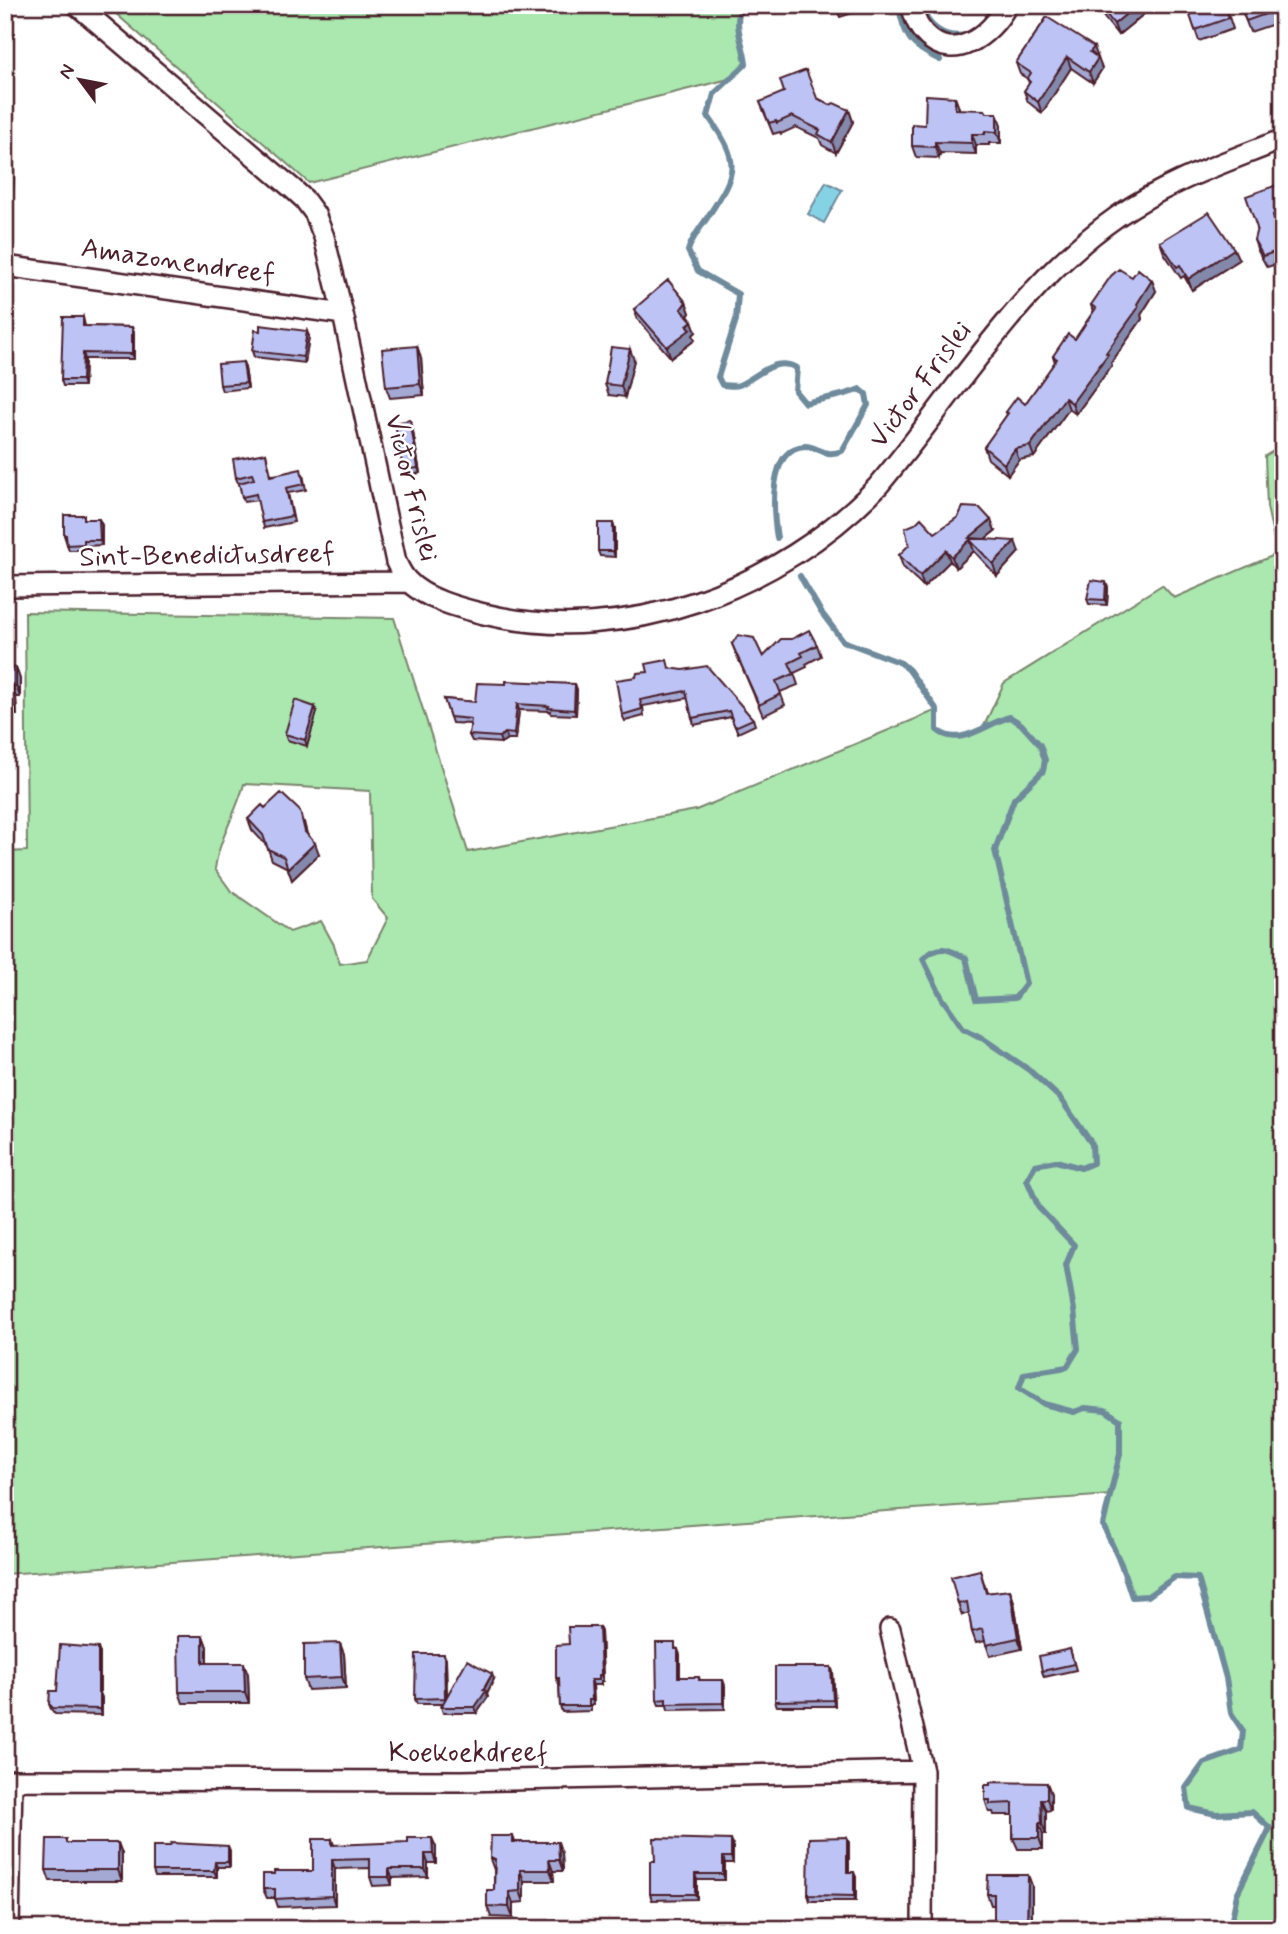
<svg xmlns="http://www.w3.org/2000/svg" width="1288" height="1934" font-family="Mynerve,sans-serif">
<style>
.green{fill:#aae8af;stroke:#7a846d;stroke-width:2;fill-rule:evenodd}
.water{fill:#86d2e5;stroke:#6e8a9b;stroke-width:2}
.lines{fill:none;stroke-linecap:round;stroke-linejoin:round}
.stream{stroke:#6e8a9b;stroke-width:6}
.street-casing{stroke:#4a1f2b;stroke-width:24}
.street{stroke:#fff;stroke-width:19}
.wall{fill:#a3a9d3;stroke:#4a1f2b;stroke-width:2}
.shaded-wall{fill:#8489ac;stroke:#4a1f2b;stroke-width:2}
.building{fill:#bdc4f5;stroke:#4a1f2b;stroke-width:2}
.labels{text-anchor:middle;dominant-baseline:central;stroke-width:5;stroke-linejoin:round;paint-order:stroke}
.street-label{font-size:28px;fill:#4a1f2b;stroke:#fff}
</style>
<rect width="100%" height="100%" fill="#fff"/>
<filter id="ink" filterUnits="userSpaceOnUse"><feTurbulence type="fractalNoise" baseFrequency=".0143" numOctaves="2"/><feDisplacementMap in="SourceGraphic" scale="14" xChannelSelector="R" yChannelSelector="G"/><feConvolveMatrix kernelMatrix="1 2 1 2 8 2 1 2 1" color-interpolation-filters="sRGB"/></filter>
<g filter="url(#ink)">
<path class="green" d="M 106,5 L 742,5 C 732,26 744,43 746,64 L 729,79 L 309,183 Z
M 1283,445 L 1283,1929 L 1230,1929 L 1237,1894 L 1269,1827 L 1252,1813 L 1216,1814 L 1189,1808 L 1186,1788 L 1204,1763 L 1241,1750 L 1243,1732 L 1231,1713 L 1226,1678 L 1198,1578 L 1175,1577 L 1148,1596 L 1132,1597 L 1121,1564 L 1103,1525 L 1111,1495 L 5,1574 L 5,852 L 27,851 L 25,612 L 394,618 L 468,852 L 696,810 L 937,710 L 937,730 C 952,743 967,737 983,728 L 1004,683 L 1162,585 L 1174,598 L 1277,554 L 1267,507 L 1265,456 ZM 244,784 L 370,791 L 372,899 L 388,918 L 367,960 L 340,964 L 334,945 L 321,921 L 290,932 L 231,891 L 215,869 C 219,838 236,814 244,784 Z"/>
<path class="water" d="M 826,182 L 842,190 L 824,223 L 808,214 Z"/>
<g class="lines">
<path class="stream" d="M 742,5 C 732,26 744,43 746,64 L 714,94 L 708,116 C 741,163 738,171 707,218 C 700,229 692,237 688,251 L 698,271 L 738,294 L 736,320 L 718,377 L 722,385 C 728,385 734,387 739,385 C 759,376 774,356 797,368 L 795,391 L 805,403 C 824,398 842,397 860,389 L 866,394 L 868,405 L 842,451 C 822,458 819,446 805,446 C 767,448 773,513 777,538
M 899,5 C 903,37 912,47 940,60
M 922,5 C 926,27 945,39 966,35
M 987,17 L 996,5
M 800,576 L 821,612 L 843,641 L 901,663 L 909,670 L 937,710 L 937,730 C 960,749 986,723 1010,717 L 1021,724 L 1040,745 L 1045,760 L 1043,771 L 1014,799 L 995,850 L 1026,984 L 1015,998 L 976,1000 L 966,958 C 948,949 940,943 923,959 L 942,998 L 963,1028 L 982,1038 L 1029,1070 L 1060,1098 L 1092,1144 L 1093,1163 L 1081,1168 L 1056,1161 L 1035,1165 L 1027,1180 L 1039,1208 L 1074,1245 L 1066,1265 L 1074,1310 L 1078,1349 L 1067,1367 L 1024,1374 L 1019,1388 L 1044,1404 L 1074,1412 L 1085,1408 L 1105,1410 L 1120,1420 L 1120,1454 L 1103,1525 L 1121,1564 L 1132,1597 L 1148,1596 L 1175,1577 L 1198,1578 L 1226,1678 L 1231,1713 L 1243,1731 L 1241,1750 L 1204,1763 L 1186,1788 L 1189,1808 L 1216,1814 L 1252,1812 L 1270,1828 L 1237,1894 L 1230,1929"/>
<g class="street-casing">
<path id="street" d="M 77,5 L 293,189 L 304,199 L 315,214 L 324,237 L 343,314 L 396,562 C 399,568 402,575 407,580 C 424,599 460,608 484,614 C 626,648 779,589 878,486 C 956,394 1017,286 1118,216 C 1168,181 1227,162 1283,139
M 912,5 C 915,33 941,57 969,43 C 985,36 999,20 1007,5
M 5,266 L 343,314
M 5,586 L 409,582
M 890,1629 L 923,1771 L 922,1929
M 9,1929 L 12,1780 L 463,1781 L 923,1771"/>
</g>
<use href="#street" class="street"/>
</g>
<path class="wall" d="M 835,5 L 856,5 L 858,11 L 840,17 Z
M 1094,5 L 1141,5 L 1144,14 L 1118,35 Z
M 1225,5 L 1233,29 L 1199,41 L 1189,12 Z
M 1240,5 L 1283,5 L 1283,21 L 1250,32 Z
M 1047,17 L 1097,57 L 1102,69 L 1093,83 L 1071,68 L 1042,113 L 1028,102 L 1024,91 L 1029,84 L 1028,79 L 1020,74 L 1016,63 Z
M 817,98 L 830,105 L 849,110 L 853,122 L 836,153 L 822,145 L 819,138 L 796,127 L 781,134 L 780,132 L 773,134 L 760,102 Z
M 959,108 L 959,110 L 985,110 L 987,113 L 1001,125 L 1001,143 L 989,143 L 989,145 L 976,145 L 976,154 L 940,153 L 939,158 L 916,157 L 912,146 L 925,125 Z
M 5,156 L 14,162 L 13,191 L 5,191 Z
M 1283,183 L 1283,223 L 1277,226 L 1283,246 L 1283,262 L 1267,267 L 1258,251 L 1254,240 Z
M 1160,242 L 1239,260 L 1192,290 L 1184,276 L 1181,278 L 1164,253 Z
M 1132,277 L 1156,291 L 1141,315 L 1142,319 L 1111,363 L 1112,365 L 1076,414 L 1069,409 L 1034,457 L 1019,460 L 1008,475 L 988,459 L 984,447 L 1007,415 L 1006,412 L 1025,404 L 1055,362 L 1053,356 L 1075,339 L 1093,312 L 1091,305 Z
M 686,302 L 690,313 L 688,316 L 692,321 L 696,332 L 693,335 L 695,340 L 671,358 L 638,320 L 634,309 Z
M 83,317 L 85,326 L 132,327 L 134,333 L 134,359 L 85,359 L 84,386 L 63,386 L 61,380 Z
M 309,336 L 305,363 L 254,357 L 252,351 Z
M 417,346 L 421,358 L 424,395 L 390,398 L 386,387 Z
M 634,360 L 625,397 L 609,395 L 605,384 Z
M 243,362 L 245,368 L 248,388 L 222,391 L 220,385 Z
M 410,420 L 412,426 L 420,473 L 405,476 L 403,470 Z
M 266,453 L 271,475 L 303,474 L 306,490 L 288,493 L 294,522 L 264,528 L 258,500 L 244,502 L 239,483 L 238,483 L 236,478 Z
M 85,519 L 102,525 L 102,545 L 86,546 L 86,550 L 69,550 L 64,535 Z
M 615,529 L 615,557 L 600,556 L 598,551 Z
M 995,531 L 985,539 L 1019,552 L 997,576 L 974,551 L 956,568 L 950,561 L 924,587 L 903,567 L 899,555 L 935,533 Z
M 1108,588 L 1107,605 L 1089,604 L 1087,599 Z
M 732,644 L 763,657 L 817,645 L 821,656 L 806,664 L 807,667 L 794,673 L 798,685 L 780,692 L 785,705 L 763,716 Z
M 5,668 L 20,679 L 20,697 L 16,697 L 17,715 L 5,715 Z
M 670,668 L 753,719 L 755,725 L 738,733 L 731,717 L 694,725 L 688,698 L 643,706 L 644,716 L 625,721 L 622,715 Z
M 506,684 L 575,684 L 577,690 L 576,715 L 551,714 L 550,711 L 519,710 L 516,739 L 507,739 L 501,743 L 472,741 L 469,735 L 471,724 L 452,723 L 444,699 L 475,702 Z
M 315,707 L 317,712 L 307,746 L 287,740 L 285,734 Z
M 265,808 L 304,822 L 307,834 L 319,854 L 292,880 L 288,868 L 272,860 L 267,846 L 252,830 L 248,819 Z
M 980,1570 L 987,1593 L 1010,1590 L 1014,1602 L 1022,1649 L 990,1656 L 985,1641 L 976,1643 L 972,1632 L 969,1613 L 962,1615 L 958,1604 Z
M 599,1627 L 601,1632 L 603,1681 L 601,1681 L 601,1685 L 593,1685 L 594,1705 L 591,1705 L 591,1711 L 562,1712 L 560,1706 L 559,1684 L 556,1678 L 569,1644 Z
M 203,1636 L 207,1647 L 207,1663 L 248,1674 L 249,1703 L 183,1703 L 179,1692 Z
M 677,1649 L 680,1655 L 680,1677 L 699,1677 L 700,1680 L 723,1680 L 725,1686 L 725,1709 L 668,1710 L 667,1705 L 659,1705 L 657,1700 Z
M 1070,1649 L 1076,1670 L 1044,1677 L 1042,1671 Z
M 100,1654 L 100,1693 L 102,1698 L 102,1715 L 55,1714 L 51,1709 L 49,1704 L 57,1691 Z
M 344,1654 L 346,1688 L 308,1690 L 304,1679 Z
M 446,1660 L 447,1697 L 494,1679 L 487,1693 L 488,1697 L 477,1713 L 443,1713 L 441,1707 L 443,1704 L 417,1704 L 415,1699 Z
M 831,1667 L 833,1672 L 835,1706 L 777,1706 L 775,1701 Z
M 1047,1783 L 1051,1794 L 1051,1810 L 1046,1811 L 1046,1834 L 1043,1834 L 1043,1849 L 1018,1849 L 1013,1838 L 1013,1815 L 994,1815 L 993,1812 L 989,1812 L 985,1800 Z
M 513,1836 L 515,1842 L 562,1853 L 563,1871 L 553,1871 L 554,1881 L 524,1881 L 524,1902 L 513,1903 L 513,1918 L 491,1917 L 487,1906 L 494,1890 L 494,1870 L 490,1859 Z
M 847,1837 L 849,1843 L 849,1872 L 856,1877 L 856,1901 L 810,1901 L 808,1895 Z
M 332,1839 L 334,1845 L 436,1847 L 436,1863 L 428,1863 L 428,1877 L 392,1878 L 392,1885 L 373,1886 L 370,1877 L 370,1868 L 335,1869 L 335,1905 L 278,1907 L 275,1898 L 267,1898 L 263,1889 L 274,1874 L 313,1871 Z
M 67,1843 L 118,1843 L 122,1854 L 122,1881 L 50,1881 L 46,1870 Z
M 733,1845 L 733,1863 L 725,1863 L 725,1880 L 697,1880 L 697,1899 L 652,1900 L 650,1894 L 655,1861 Z
M 228,1846 L 230,1851 L 230,1867 L 217,1867 L 217,1877 L 155,1877 L 153,1871 Z
M 1028,1875 L 1032,1886 L 1032,1929 L 995,1929 L 994,1905 L 991,1905 L 987,1894 Z"/>
<path class="shaded-wall" d="M 1137,5 L 1141,5 L 1144,14 L 1118,35 L 1114,24 Z
M 1094,47 L 1098,58 L 1090,52 Z
M 1067,57 L 1071,68 L 1042,113 L 1038,102 Z
M 1098,58 L 1102,69 L 1093,83 L 1089,72 Z
M 955,97 L 959,108 L 959,121 L 955,109 Z
M 849,110 L 853,122 L 836,153 L 832,142 Z
M 997,113 L 1001,125 L 1001,143 L 997,132 Z
M 972,134 L 976,145 L 976,154 L 972,143 Z
M 935,142 L 940,153 L 939,158 L 935,147 Z
M 12,156 L 14,162 L 13,191 L 11,185 Z
M 1234,249 L 1239,260 L 1192,290 L 1188,279 Z
M 1152,280 L 1156,291 L 1141,315 L 1142,319 L 1111,363 L 1112,365 L 1076,414 L 1072,403 Z
M 686,302 L 690,313 L 685,320 L 681,309 Z
M 692,321 L 696,332 L 693,335 L 695,340 L 671,358 L 667,347 Z
M 132,327 L 134,333 L 134,359 L 132,354 Z
M 307,331 L 309,336 L 305,363 L 303,357 Z
M 417,346 L 421,358 L 424,395 L 420,384 Z
M 630,349 L 634,360 L 625,397 L 621,386 Z
M 83,353 L 85,359 L 84,386 L 82,380 Z
M 243,362 L 245,368 L 248,388 L 246,383 Z
M 1065,398 L 1069,409 L 1034,457 L 1030,446 Z
M 410,420 L 412,426 L 420,473 L 418,468 Z
M 1015,449 L 1019,460 L 1008,475 L 1004,464 Z
M 99,519 L 102,525 L 102,545 L 100,540 Z
M 991,520 L 995,531 L 976,546 L 970,540 L 974,551 L 956,568 L 952,557 L 969,538 Z
M 613,523 L 615,529 L 615,557 L 613,551 Z
M 1015,541 L 1019,552 L 997,576 L 993,564 Z
M 946,550 L 950,561 L 924,587 L 920,576 Z
M 1106,582 L 1108,588 L 1107,605 L 1105,600 Z
M 16,667 L 20,679 L 20,697 L 16,686 Z
M 575,684 L 577,690 L 576,715 L 574,710 Z
M 12,686 L 16,697 L 17,715 L 13,704 Z
M 517,704 L 519,710 L 516,739 L 514,734 Z
M 315,707 L 317,712 L 307,746 L 305,740 Z
M 505,733 L 507,739 L 501,743 L 499,737 Z
M 315,843 L 319,854 L 292,880 L 288,869 Z
M 1010,1590 L 1014,1602 L 1022,1649 L 1018,1638 Z
M 599,1627 L 601,1632 L 603,1681 L 601,1675 Z
M 203,1636 L 207,1647 L 207,1674 L 203,1663 Z
M 340,1643 L 344,1654 L 346,1688 L 342,1677 Z
M 98,1648 L 100,1654 L 100,1693 L 102,1698 L 102,1715 L 100,1709 L 98,1693 Z
M 678,1649 L 680,1655 L 680,1683 L 678,1677 Z
M 444,1654 L 446,1660 L 447,1704 L 445,1698 Z
M 244,1663 L 248,1674 L 249,1703 L 245,1692 Z
M 831,1667 L 833,1672 L 835,1706 L 833,1700 Z
M 492,1674 L 494,1679 L 487,1693 L 488,1697 L 477,1713 L 475,1707 Z
M 591,1680 L 593,1685 L 594,1705 L 592,1700 Z
M 723,1680 L 725,1686 L 725,1709 L 723,1703 Z
M 1047,1783 L 1051,1794 L 1051,1810 L 1047,1799 Z
M 1041,1799 L 1046,1811 L 1046,1834 L 1042,1823 Z
M 1039,1823 L 1043,1834 L 1043,1849 L 1039,1838 Z
M 847,1837 L 849,1843 L 849,1878 L 847,1872 Z
M 432,1838 L 436,1847 L 436,1863 L 433,1854 Z
M 731,1840 L 733,1845 L 733,1863 L 731,1857 Z
M 558,1842 L 562,1853 L 563,1871 L 559,1860 Z
M 118,1843 L 122,1854 L 122,1881 L 118,1870 Z
M 228,1846 L 230,1851 L 230,1867 L 228,1862 Z
M 425,1854 L 428,1863 L 428,1877 L 425,1869 Z
M 723,1857 L 725,1863 L 725,1880 L 723,1874 Z
M 332,1860 L 335,1869 L 335,1905 L 332,1896 Z
M 549,1860 L 553,1871 L 554,1881 L 550,1870 Z
M 215,1862 L 217,1867 L 217,1877 L 214,1871 Z
M 389,1869 L 392,1878 L 392,1885 L 389,1877 Z
M 520,1870 L 524,1881 L 524,1902 L 520,1891 Z
M 854,1872 L 856,1877 L 856,1901 L 854,1896 Z
M 695,1874 L 697,1880 L 697,1899 L 695,1894 Z
M 1028,1875 L 1032,1886 L 1032,1929 L 1027,1929 Z
M 509,1892 L 513,1903 L 513,1918 L 509,1907 Z"/>
<path class="building" d="M 1099,5 L 1137,5 L 1114,24 Z
M 1191,5 L 1225,5 L 1229,18 L 1195,30 L 1189,12 L 1193,10 Z
M 1240,5 L 1283,5 L 1283,8 L 1246,21 Z
M 1047,17 L 1094,47 L 1090,52 L 1098,58 L 1089,72 L 1067,57 L 1038,102 L 1024,91 L 1030,82 L 1027,79 L 1031,73 L 1016,63 Z
M 806,70 L 817,98 L 830,105 L 834,103 L 849,110 L 832,142 L 818,134 L 820,130 L 792,116 L 777,123 L 776,121 L 769,123 L 760,102 L 784,92 L 780,80 Z
M 926,95 L 955,97 L 955,109 L 985,110 L 986,113 L 997,113 L 997,132 L 985,131 L 985,134 L 972,134 L 972,143 L 935,142 L 935,147 L 912,146 L 912,124 L 925,125 Z
M 5,156 L 12,156 L 11,185 L 5,185 Z
M 1283,183 L 1283,211 L 1273,215 L 1283,249 L 1263,256 L 1254,240 L 1257,228 L 1246,196 Z
M 1209,212 L 1234,249 L 1188,279 L 1180,265 L 1177,267 L 1160,242 Z
M 1119,269 L 1132,277 L 1138,269 L 1152,280 L 1137,304 L 1138,308 L 1106,353 L 1108,354 L 1072,403 L 1065,398 L 1030,446 L 1015,449 L 1004,464 L 984,447 L 1008,413 L 1006,412 L 1017,397 L 1025,404 L 1057,359 L 1053,356 L 1068,334 L 1075,339 L 1096,308 L 1091,305 L 1111,276 Z
M 668,280 L 686,302 L 681,309 L 692,321 L 687,325 L 691,329 L 667,347 L 634,309 Z
M 63,317 L 83,317 L 83,326 L 132,327 L 132,354 L 83,353 L 82,380 L 61,380 Z
M 260,325 L 307,331 L 303,357 L 252,351 L 255,330 L 260,331 Z
M 417,346 L 420,384 L 386,387 L 382,349 Z
M 611,347 L 630,349 L 621,386 L 605,384 Z
M 243,362 L 246,383 L 220,385 L 218,364 Z
M 410,420 L 418,468 L 403,470 L 395,423 Z
M 266,453 L 270,476 L 301,469 L 304,484 L 286,488 L 292,516 L 262,522 L 256,494 L 242,497 L 239,483 L 254,479 L 252,474 L 236,478 L 233,459 Z
M 963,507 L 980,508 L 991,520 L 969,538 L 1015,541 L 993,564 L 970,540 L 952,557 L 946,550 L 920,576 L 899,555 L 909,545 L 905,528 L 915,524 L 921,518 L 935,533 L 958,517 Z
M 64,515 L 84,515 L 84,519 L 99,519 L 100,540 L 84,540 L 84,544 L 67,545 L 66,535 L 64,535 Z
M 598,523 L 613,523 L 613,551 L 598,551 Z
M 1091,580 L 1106,582 L 1105,600 L 1087,599 Z
M 809,630 L 817,645 L 801,653 L 803,656 L 789,663 L 794,674 L 776,681 L 781,694 L 759,705 L 732,644 L 738,635 L 754,638 L 763,657 L 781,639 L 792,639 Z
M 667,660 L 669,668 L 683,670 L 707,666 L 753,719 L 735,727 L 729,711 L 692,718 L 686,691 L 640,700 L 642,709 L 622,715 L 616,680 L 636,677 L 637,673 L 648,672 L 646,664 Z
M 16,667 L 16,686 L 12,686 L 13,704 L 5,704 L 5,668 Z
M 506,681 L 575,684 L 574,710 L 548,708 L 549,706 L 517,704 L 514,734 L 505,733 L 499,737 L 469,735 L 471,719 L 450,717 L 444,699 L 475,702 L 477,683 L 506,684 Z
M 295,700 L 315,707 L 305,740 L 285,734 Z
M 281,793 L 300,811 L 305,832 L 315,843 L 288,869 L 284,857 L 268,849 L 263,835 L 248,819 L 262,805 L 265,808 Z
M 980,1570 L 986,1593 L 1010,1590 L 1018,1638 L 986,1645 L 982,1629 L 972,1632 L 967,1602 L 958,1604 L 951,1577 Z
M 568,1627 L 599,1627 L 601,1675 L 599,1675 L 599,1680 L 591,1680 L 592,1700 L 589,1700 L 589,1706 L 560,1706 L 559,1678 L 556,1678 L 556,1645 L 569,1644 Z
M 178,1636 L 203,1636 L 203,1663 L 244,1663 L 245,1692 L 179,1692 Z
M 340,1643 L 342,1677 L 304,1679 L 304,1644 Z
M 656,1643 L 675,1643 L 675,1649 L 678,1649 L 678,1677 L 699,1677 L 699,1680 L 723,1680 L 723,1703 L 666,1704 L 666,1699 L 657,1700 Z
M 60,1645 L 98,1648 L 98,1693 L 100,1693 L 100,1709 L 53,1708 L 49,1704 L 50,1691 L 57,1691 Z
M 1070,1649 L 1074,1664 L 1042,1671 L 1039,1656 Z
M 416,1654 L 444,1654 L 445,1698 L 415,1699 Z
M 467,1660 L 492,1674 L 483,1690 L 486,1691 L 475,1707 L 441,1707 Z
M 775,1667 L 831,1667 L 833,1700 L 775,1701 Z
M 990,1782 L 1047,1783 L 1047,1799 L 1041,1799 L 1042,1823 L 1039,1823 L 1039,1838 L 1013,1838 L 1013,1803 L 990,1804 L 990,1800 L 985,1800 L 985,1785 L 990,1785 Z
M 491,1836 L 513,1836 L 513,1842 L 558,1842 L 559,1860 L 549,1860 L 550,1870 L 520,1870 L 520,1891 L 509,1892 L 509,1907 L 487,1906 L 487,1890 L 494,1890 L 495,1859 L 490,1859 Z
M 847,1837 L 847,1872 L 854,1872 L 854,1896 L 808,1895 L 809,1838 Z
M 408,1838 L 432,1838 L 433,1854 L 425,1854 L 425,1869 L 389,1869 L 389,1877 L 370,1877 L 370,1859 L 332,1860 L 332,1896 L 275,1899 L 275,1889 L 263,1889 L 263,1874 L 274,1874 L 274,1871 L 313,1871 L 313,1839 L 332,1839 L 332,1845 L 408,1842 Z
M 654,1838 L 731,1840 L 731,1857 L 723,1857 L 723,1874 L 695,1874 L 695,1894 L 650,1894 L 650,1861 L 655,1861 Z
M 47,1839 L 66,1839 L 66,1843 L 118,1843 L 118,1870 L 46,1870 Z
M 171,1843 L 228,1846 L 228,1862 L 215,1862 L 214,1871 L 153,1871 L 153,1846 L 170,1846 Z
M 988,1875 L 1028,1875 L 1027,1929 L 994,1928 L 994,1894 L 987,1894 Z"/>
</g>
<g class="labels">
<g class="street-label">
<text transform="translate(178 262) rotate(8)">Amazonendreef</text>
<text transform="translate(921 385) rotate(-53)">Victor Frislei</text>
<text transform="translate(411 488) rotate(76)">Victor Frislei</text>
<text transform="translate(207 556) rotate(-1)">Sint-Benedictusdreef</text>
<text x="468" y="1753">Koekoekdreef</text>
</g>
</g>
<rect width="1288" height="1934" fill="none" stroke="#fff" stroke-width="28"/>
<rect x="14" y="14" width="1260" height="1906" fill="none" stroke="#4a1f2b" stroke-width="2.5" filter="url(#ink)"/>
<g transform="translate(80 80) rotate(302)" stroke="#ffffff" stroke-width="5" paint-order="stroke">
<path d="M0-5L12 26L0 18L-12 26Z" fill="#4a1f2b"/>
<text y="-10" font-size="19" font-weight="bold" text-anchor="middle" fill="#4a1f2b">N</text>
</g>
</svg>
